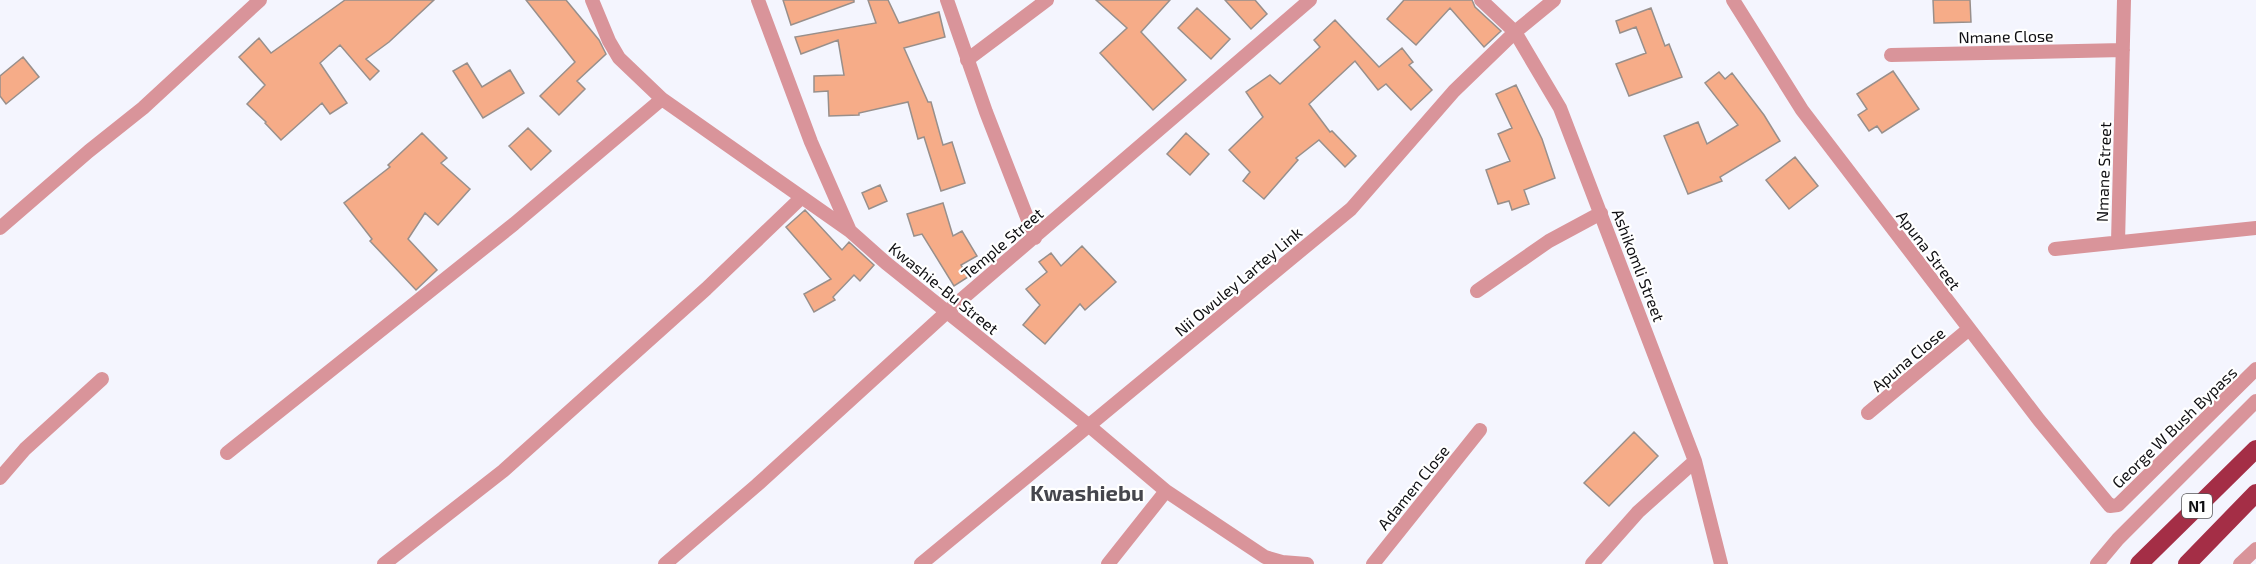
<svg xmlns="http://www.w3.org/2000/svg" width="2256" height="564" font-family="'Exo 2',sans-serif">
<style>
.building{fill:#f6ac88;stroke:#988f8b;stroke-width:1.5}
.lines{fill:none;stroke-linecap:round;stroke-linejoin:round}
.minor{stroke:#d9949a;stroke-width:14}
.trunk{stroke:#a42e46;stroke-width:18}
.labels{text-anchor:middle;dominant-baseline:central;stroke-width:4.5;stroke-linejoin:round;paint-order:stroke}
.shield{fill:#fff;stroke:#575759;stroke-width:1.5}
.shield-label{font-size:15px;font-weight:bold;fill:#0f0f12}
.street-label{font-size:16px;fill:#0f0f12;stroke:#fff}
.district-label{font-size:22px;font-weight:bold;fill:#45464d;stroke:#fff}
</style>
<rect width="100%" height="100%" fill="#f4f5fe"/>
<path class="building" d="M 345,0 L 434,0 L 389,42 L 366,59 L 379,71 L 370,80 L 340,45 L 320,63 L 347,103 L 330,114 L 322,103 L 281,140 L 265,123 L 266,122 L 247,104 L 265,85 L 239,57 L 259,38 L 271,53 Z
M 526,0 L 566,0 L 599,40 L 606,54 L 577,81 L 585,89 L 559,115 L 540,96 L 575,62 Z
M 783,0 L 854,0 L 854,2 L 791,25 Z
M 868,0 L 888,0 L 899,23 L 939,12 L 945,37 L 904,48 L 928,102 L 931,102 L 943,145 L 952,142 L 965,183 L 941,191 L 924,137 L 918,139 L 908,102 L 859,113 L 859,115 L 829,116 L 828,91 L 814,92 L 814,76 L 844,75 L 838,40 L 801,54 L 795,37 L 876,23 Z
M 1096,0 L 1170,0 L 1141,32 L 1186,80 L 1153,110 L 1100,53 L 1127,28 Z
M 1225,0 L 1255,0 L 1267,14 L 1251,29 Z
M 1404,0 L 1472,0 L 1475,7 L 1501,31 L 1484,47 L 1450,8 L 1416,45 L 1387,19 Z
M 1933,0 L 1970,0 L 1971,22 L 1934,23 Z
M 1197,8 L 1230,39 L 1211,59 L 1178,28 Z
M 1651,8 L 1665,46 L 1669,44 L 1682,77 L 1629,96 L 1616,64 L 1646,53 L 1636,27 L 1620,33 L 1616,21 Z
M 1335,20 L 1379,67 L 1402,48 L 1413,62 L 1409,65 L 1432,90 L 1411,110 L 1386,84 L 1378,90 L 1355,61 L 1309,104 L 1330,132 L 1332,131 L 1356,156 L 1345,167 L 1319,140 L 1296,158 L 1298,160 L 1264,199 L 1243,181 L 1250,172 L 1229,150 L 1263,117 L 1246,92 L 1270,75 L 1280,84 L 1320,47 L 1314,40 Z
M 23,57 L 39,77 L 6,104 L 0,96 L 0,76 Z
M 467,63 L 482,87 L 510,70 L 524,93 L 483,118 L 453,71 Z
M 1893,71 L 1919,109 L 1882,133 L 1877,126 L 1869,131 L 1858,115 L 1867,109 L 1857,94 Z
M 1719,72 L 1725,79 L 1732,73 L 1764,115 L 1780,141 L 1720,177 L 1722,181 L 1688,194 L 1664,136 L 1698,122 L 1707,144 L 1738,125 L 1705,83 Z
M 1516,85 L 1542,139 L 1555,178 L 1524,190 L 1529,204 L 1512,210 L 1509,201 L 1498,204 L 1486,170 L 1510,161 L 1498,134 L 1512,128 L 1496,94 Z
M 528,128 L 551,151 L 531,170 L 509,146 Z
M 422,133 L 447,158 L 441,163 L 470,189 L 438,225 L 425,213 L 408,239 L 437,270 L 416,290 L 370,241 L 372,239 L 344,203 L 390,167 L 388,165 Z
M 1186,133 L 1209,154 L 1190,175 L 1167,154 Z
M 1795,157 L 1818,186 L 1789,209 L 1766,180 Z
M 880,185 L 887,201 L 869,209 L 862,193 Z
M 943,203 L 953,236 L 962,231 L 977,256 L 961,265 L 968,277 L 954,286 L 922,234 L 914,236 L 907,214 Z
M 805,210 L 842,250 L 849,242 L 874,265 L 860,281 L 854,275 L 833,297 L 835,300 L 814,312 L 804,294 L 831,279 L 786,227 Z
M 1082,246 L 1116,282 L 1085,310 L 1080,304 L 1045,344 L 1023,325 L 1040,305 L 1026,289 L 1047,272 L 1039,262 L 1051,253 L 1061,266 Z
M 1634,432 L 1658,456 L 1609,506 L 1584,483 Z"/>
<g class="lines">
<path class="minor" d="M 592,0 L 609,41 L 619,58 L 662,99 L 850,231 L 886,263 L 1088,425 L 1166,491 L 1265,557 L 1282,562 L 1307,564
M 758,0 L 811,142 L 850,231
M 947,0 L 986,112 L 1035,238
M 1481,0 L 1515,32 L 1560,108 L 1695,461 L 1721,564
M 1733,0 L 1802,110 L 2039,420 L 2110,506 L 2118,505 L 2256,369
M 1891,55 L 2123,50
M 967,60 L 1047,0
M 0,228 L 89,151 L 143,108 L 260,0
M 2118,242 L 2124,0
M 2055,249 L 2256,228
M 1477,291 L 1549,241 L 1601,213
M 1868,413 L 1969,329
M 227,453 L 514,224 L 662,99
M 0,478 L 25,449 L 102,379
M 384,564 L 503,471 L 706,289 L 801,198
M 665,564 L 757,485 L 948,311 L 1310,0
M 921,564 L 1351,209 L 1454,91 L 1515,32 L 1554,0
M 1108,564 L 1166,491
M 1373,564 L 1480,430
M 1592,564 L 1638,512 L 1695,461
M 2097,564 L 2118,539 L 2256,401
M 2240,564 L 2256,549"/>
<path class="trunk" d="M 2139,564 L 2256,449
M 2187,564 L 2256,493"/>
</g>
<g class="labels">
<rect class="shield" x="2182" y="494" width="30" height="24" rx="4.5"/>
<g class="shield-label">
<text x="2197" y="506">N1</text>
</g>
<g class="street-label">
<text transform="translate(2006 36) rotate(-1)">Nmane Close</text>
<text transform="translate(2103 172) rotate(-88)">Nmane Street</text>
<text transform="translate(1002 243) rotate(-40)">Temple Street</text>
<text transform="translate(1929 250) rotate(53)">Apuna Street</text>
<text transform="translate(1639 265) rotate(69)">Ashikomli Street</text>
<text transform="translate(1238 281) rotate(-40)">Nii Owuley Lartey Link</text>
<text transform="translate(944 288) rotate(39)">Kwashie-Bu Street</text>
<text transform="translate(1908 359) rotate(-40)">Apuna Close</text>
<text transform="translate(2174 427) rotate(-44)">George W Bush Bypass</text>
<text transform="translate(1413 487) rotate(-51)">Adamen Close</text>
</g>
<g class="district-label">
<text x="1087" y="492">Kwashiebu</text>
</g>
</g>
</svg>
